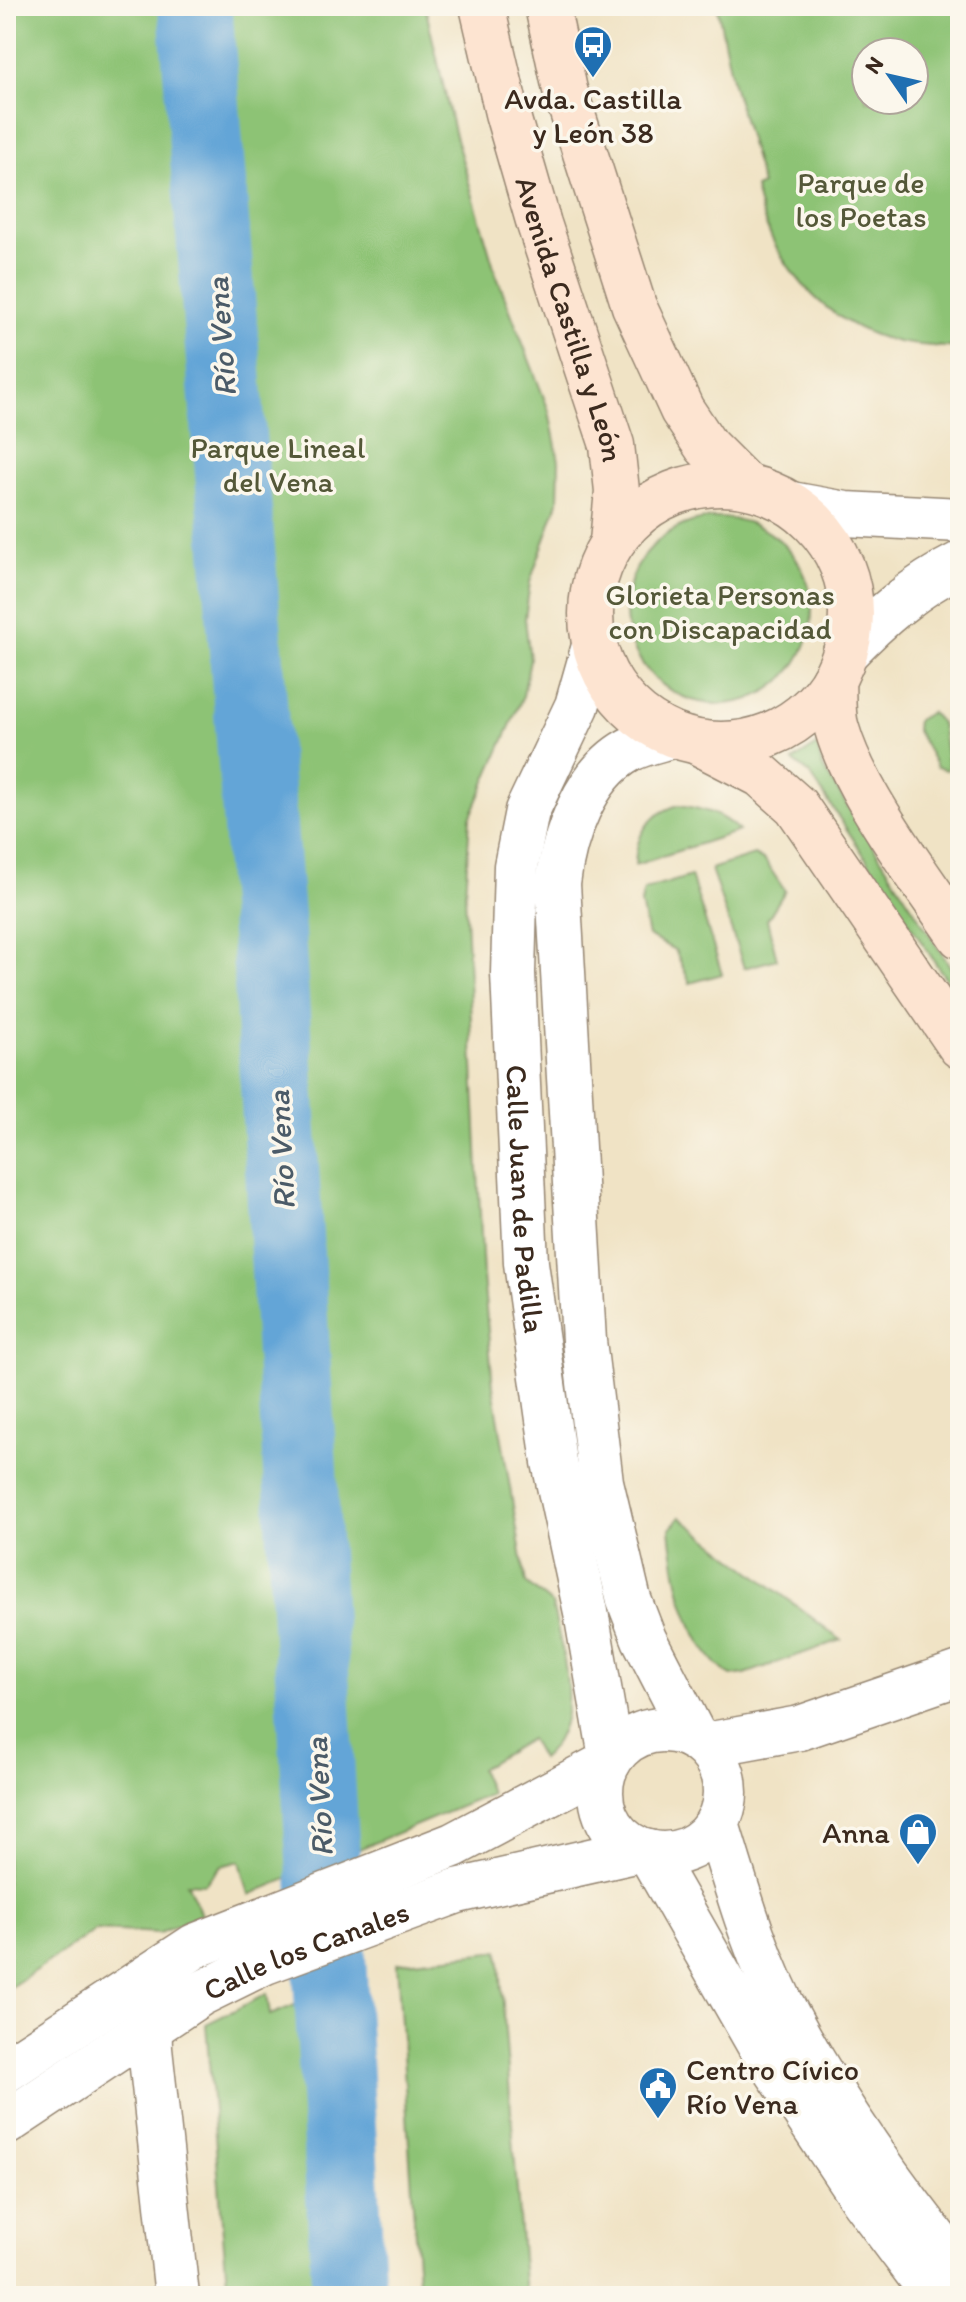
<svg xmlns="http://www.w3.org/2000/svg" width="966" height="2302" font-family="Itim,sans-serif">
<style>
.green{fill:#8dc375;stroke:#64764a;stroke-width:2;fill-rule:evenodd}
.lines{fill:none;stroke-linecap:round;stroke-linejoin:round}
.river{stroke:#64a5d7;stroke-width:74}
.street-casing{stroke:#968672;stroke-width:47}
.secondary-casing{stroke:#968672;stroke-width:47}
.street{stroke:#fff;stroke-width:44}
.secondary{stroke:#fde4d1;stroke-width:44}
.labels{text-anchor:middle;dominant-baseline:central;stroke-width:7;stroke-linejoin:round;paint-order:stroke}
.poi-label{font-size:30px;fill:#3b2a1e;stroke:#fbf7ec}
.park-label{font-size:30px;fill:#545838;stroke:#fbf7ec}
.street-label{font-size:30px;fill:#3b2a1e;stroke:#fbf7ec}
.water-label{font-size:32px;font-style:italic;fill:#4b5b68;stroke:#fbf7ec}
</style>
<rect width="100%" height="100%" fill="#fbf7ec"/>
<filter id="ink" filterUnits="userSpaceOnUse"><feTurbulence type="fractalNoise" baseFrequency=".0125" numOctaves="2"/><feDisplacementMap in="SourceGraphic" scale="16" xChannelSelector="R" yChannelSelector="G"/><feConvolveMatrix kernelMatrix="1 2 1 2 8 2 1 2 1" color-interpolation-filters="sRGB"/></filter>
<filter id="wash" filterUnits="userSpaceOnUse"><feTurbulence type="fractalNoise" baseFrequency=".006" numOctaves="4" result="noise"/><feDisplacementMap in="SourceGraphic" scale="32" xChannelSelector="R" yChannelSelector="G"/><feGaussianBlur stdDeviation="1.8" result="paint"/><feColorMatrix in="noise" values="0 0 0 0 0 0 0 0 0 0 0 0 0 0 0 0 0 1.4 0 .05"/><feComposite in="paint" operator="in"/></filter>
<g filter="url(#wash)">
<rect width="100%" height="100%" fill="#f0e3c5"/>
<path class="green" d="M 6,6 L 425,6 L 454,132 L 496,274 L 549,411 L 559,461 L 558,502 L 530,582 L 525,619 L 530,659 L 523,696 L 470,818 L 465,894 L 483,1276 L 493,1386 L 526,1583 L 552,1604 C 562,1653 586,1722 541,1759 L 530,1739 L 480,1769 L 491,1794 L 249,1895 L 240,1861 L 221,1866 L 205,1884 L 187,1883 L 201,1914 L 160,1933 L 96,1930 L 6,1990 Z
M 717,6 L 960,6 L 960,348 C 940,346 918,346 898,342 C 823,325 770,261 755,188 L 762,185 L 733,84 ZM 866,52 L 914,52 L 914,100 L 866,100 Z
M626 611a93 93 0 1 1 186 0a93 93 0 1 1-186 0Z
M 956,631 L 960,631 L 960,679 L 954,678 L 949,644 Z
M 931,712 L 941,723 L 948,767 L 946,770 L 937,767 L 916,729 L 917,720 Z
M 817,745 L 822,766 L 960,982 L 960,1000 L 810,774 L 793,761 Z
M 679,805 C 703,809 721,813 739,831 L 635,865 C 636,834 648,814 679,805 Z
M 754,855 L 765,861 L 785,891 L 767,920 L 777,959 L 744,968 L 711,869 Z
M 691,876 L 722,974 L 690,983 L 675,950 L 648,936 L 641,903 L 644,890 Z
M 680,1517 L 841,1640 L 745,1674 L 731,1676 C 687,1646 675,1579 670,1529 Z
M 499,1951 L 525,2296 L 419,2296 L 397,1963 Z
M 267,1994 L 270,2015 L 300,2003 L 323,2296 L 228,2296 L 206,2024 Z"/>
<g class="lines">
<path class="river" d="M 195,6 L 267,915 L 349,2296"/>
</g>
</g>
<g filter="url(#ink)">
<g class="lines">
<g class="street-casing">
<g id="street">
<path d="M 791,504 L 846,514 L 960,520"/>
<path id="s1" d="M 594,646 L 577,706 L 527,811 L 516,866 L 513,973 L 526,1263 L 554,1462 L 586,1612 L 611,1757"/>
<path d="M 845,653 C 880,617 914,587 960,564"/>
<path d="M 671,736 C 658,740 642,743 629,750 C 585,774 563,837 558,884 L 584,1341 L 601,1482 L 629,1600 L 644,1639 L 695,1738"/>
<circle cx="663" cy="1792" r="62"/>
<path d="M 706,1745 L 800,1728 L 960,1673"/>
<path d="M 717,1824 C 737,1889 756,1958 789,2018 C 836,2107 897,2192 960,2270"/>
<path d="M 649,1852 L 760,2046 L 863,2200 L 935,2296"/>
<path d="M 149,2002 L 150,2049 L 177,2296"/>
<path d="M 6,2070 L 195,1946 L 453,1845 L 608,1763"/>
<path id="s2" d="M 6,2123 L 200,1994 L 265,1962 L 457,1891 L 639,1850"/>
</g>
</g>
<g class="secondary-casing">
<g id="secondary">
<path id="s3" d="M 482,6 L 507,113 L 539,224 L 612,445 L 617,491 L 612,542"/>
<path d="M 547,6 L 565,90 L 634,306 L 682,410 L 706,446 L 746,486"/>
<circle cx="721" cy="614" r="130"/>
<path d="M 833,680 C 834,696 832,714 837,729 C 855,793 922,880 960,936"/>
<path d="M 701,744 L 761,775 L 796,806 L 960,1046"/>
</g>
</g>
<use href="#street" class="street"/>
<use href="#secondary" class="secondary"/>
</g>
</g>
<defs>
<g id="bus-pin" transform="scale(2)"><path d="M0 17L-7.5 6A9.5 9.5 0 1 1 7.5 6Z" fill="#1f6fb2" stroke="#fbf7ec"/><path d="M-5-6H5V4H4V6H2V4H-2V6H-4V4H-5ZM-3.5-4V0h7V-4ZM-3.5 1.2v1.5H-2V1.2ZM2 1.2v1.5H3.5V1.2Z" fill="#fff"/></g>
<g id="shop-pin" transform="scale(2)"><path d="M0 17L-7.5 6A9.5 9.5 0 1 1 7.5 6Z" fill="#1f6fb2" stroke="#fbf7ec"/><path d="M-5-2.5h2.3a2.7 3.5 0 0 1 5.4 0H5L5.5 6h-11ZM-1.5-2.5h3a1.5 2.3 0 0 0-3 0Z" fill="#fff"/></g>
<g id="civic-pin" transform="scale(2)"><path d="M0 17L-7.5 6A9.5 9.5 0 1 1 7.5 6Z" fill="#1f6fb2" stroke="#fbf7ec"/><path d="M-.6-6.5H3V-4.5H.6V-3L4-1V1h2V6H-6V1h2V-1L-.6-3ZM-1.2 2.5V6h2.4V2.5Z" fill="#fff"/></g>
</defs>
<g fill-rule="evenodd">
<use href="#bus-pin" x="593" y="45"/>
<use href="#shop-pin" x="918" y="1832"/>
<use href="#civic-pin" x="658" y="2086"/>
</g>
<g class="labels">
<g class="poi-label">
<text x="593" y="98">Avda. Castilla<tspan x="593" dy="34">y León 38</tspan></text>
<text x="890" y="1832" text-anchor="end">Anna</text>
<text x="686" y="2069" text-anchor="start">Centro Cívico<tspan x="686" dy="34">Río Vena</tspan></text>
</g>
<g class="park-label">
<text x="861" y="182">Parque de<tspan x="861" dy="34">los Poetas</tspan></text>
<text x="278" y="447">Parque Lineal<tspan x="278" dy="34">del Vena</tspan></text>
<text x="720" y="594">Glorieta Personas<tspan x="720" dy="34">con Discapacidad</tspan></text>
</g>
<g class="street-label">
<text stroke="none"><textPath href="#s3" startOffset="326">Avenida Castilla y León</textPath></text>
<text stroke="none"><textPath href="#s1" startOffset="568">Calle Juan de Padilla</textPath></text>
<text stroke="none"><textPath href="#s2" startOffset="348">Calle los Canales</textPath></text>
</g>
<g class="water-label">
<text transform="translate(221 337) rotate(-94)">Río Vena</text>
<text transform="translate(281 1150) rotate(-93)">Río Vena</text>
<text transform="translate(319 1797) rotate(-93)">Río Vena</text>
</g>
</g>
<rect width="966" height="2302" fill="none" stroke="#fbf7ec" stroke-width="32"/>
<g transform="translate(890 76) rotate(304)"><circle r="38" fill="#fbf7ec" stroke="#aea59a" stroke-width="2"/>
<path d="M0-6L14 30L0 20L-14 30Z" fill="#1f6fb2"/>
<text y="-12" font-size="22" font-weight="bold" text-anchor="middle" fill="#3b2a1e">N</text>
</g>
</svg>
